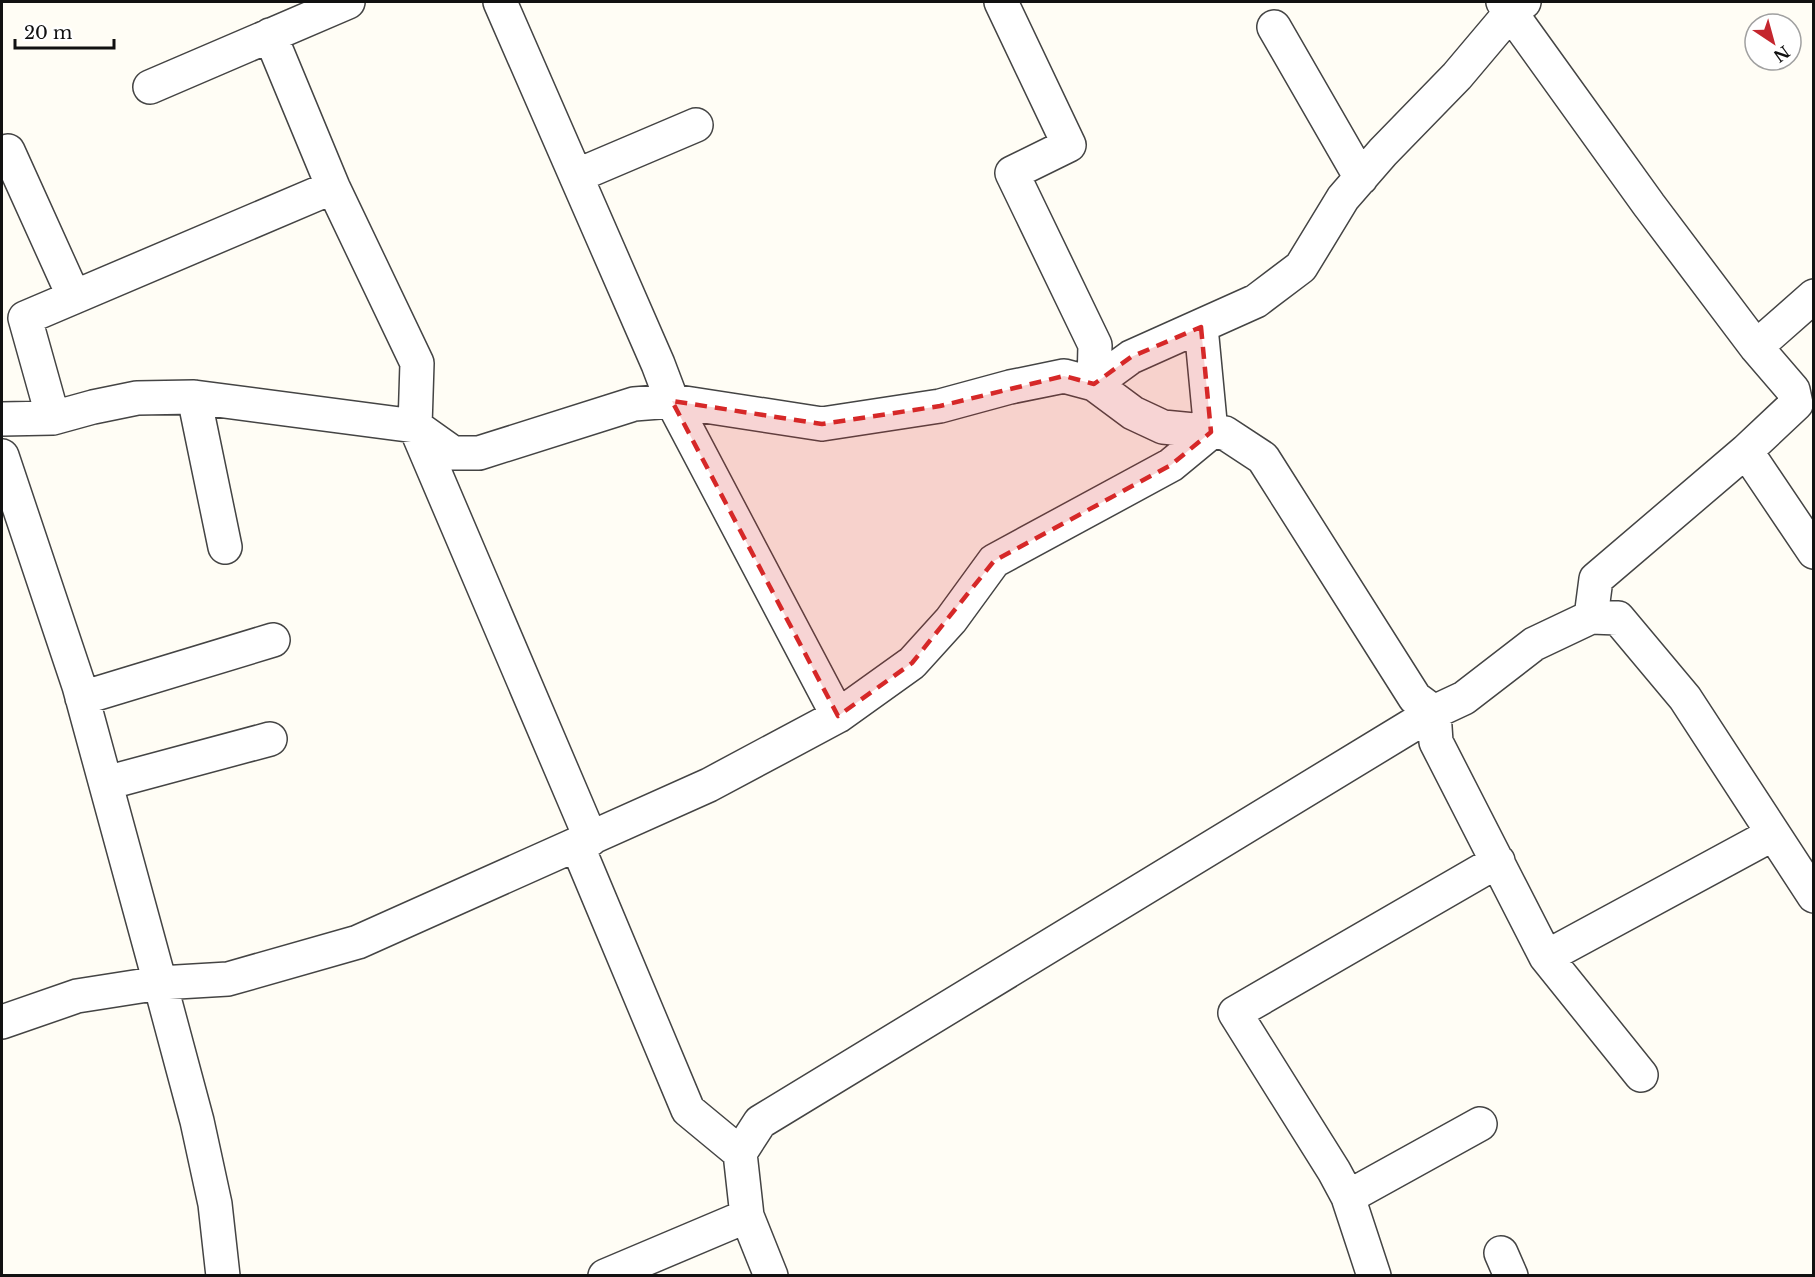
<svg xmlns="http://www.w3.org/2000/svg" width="1815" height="1277" font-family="'Libre Baskerville',serif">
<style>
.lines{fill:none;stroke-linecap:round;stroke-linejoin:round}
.minor-casing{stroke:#444;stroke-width:36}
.minor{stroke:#fff;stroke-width:33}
.marked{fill:#d62828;fill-opacity:0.2;stroke:#d62828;stroke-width:4.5;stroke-dasharray:12 8;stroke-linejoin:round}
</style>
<rect width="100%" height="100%" fill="#fffdf5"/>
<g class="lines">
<g class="minor-casing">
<path id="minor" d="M 500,2 L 658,364 L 672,401 L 838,716
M 1001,2 L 1069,145 L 1012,173 L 1095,345 L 1094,384
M 1503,2 L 1649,205 L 1756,347 L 1793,390 L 1796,404 L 1746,451 L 1596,579 L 1591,617
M 1274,27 L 1361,178
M 270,35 L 333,187 L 417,363 L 415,426 L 591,839
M 150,87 L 348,2
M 8,151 L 74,297
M 576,176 L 696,125
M 1756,347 L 1814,296
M 1094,384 L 1131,357 L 1256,301 L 1301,267 L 1343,198 L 1383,152 L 1457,76 L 1511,12 L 1524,2
M 194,397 L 225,547
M 53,418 L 25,318 L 333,187
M 2,419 L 53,418 L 93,407 L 137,398 L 194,397 L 415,426 L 453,453 L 479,453 L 634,404 L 672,401 L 822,424 L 940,406 L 1010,387 L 1064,376 L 1094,384 L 1133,413 L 1163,427 L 1225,433 L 1263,458 L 1415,698 L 1434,712 L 1464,698 L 1534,644 L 1591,617 L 1618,618 L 1685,698 L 1814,896
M 1746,451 L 1814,552
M 2,456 L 79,686 L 160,983 L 197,1121 L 215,1204 L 223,1276
M 82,698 L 273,640
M 106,783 L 270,739
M 577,845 L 688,1110 L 740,1153
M 1546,957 L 1773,834
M 2,1022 L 77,996 L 160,983 L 228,979 L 358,942 L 709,785 L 838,716 L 912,663 L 951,620 L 994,561 L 1171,465 L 1211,432 L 1201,327
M 1348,1197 L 1480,1124
M 1501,1253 L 1511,1276
M 605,1276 L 747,1216
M 771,1276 L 747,1216 L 740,1153 L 760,1122 L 1434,712 L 1436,742 L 1546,957 L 1641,1075
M 1374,1276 L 1348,1197 L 1334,1171 L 1235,1013 L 1498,861"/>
</g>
<use href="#minor" class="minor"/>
</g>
<path class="marked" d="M 1201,327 L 1211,432 L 1171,465 L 994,561 L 912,663 L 838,716 L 672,401 L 822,424 L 940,406 L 1064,376 L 1094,384 L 1131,357 Z"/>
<rect width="1815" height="1277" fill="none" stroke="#111111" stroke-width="6"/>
<g transform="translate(1773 42) rotate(144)"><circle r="28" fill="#ffffff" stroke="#a0a0a0" stroke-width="1.5"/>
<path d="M0-4.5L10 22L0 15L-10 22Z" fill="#c4262e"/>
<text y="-9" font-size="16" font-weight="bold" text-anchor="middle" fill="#111111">N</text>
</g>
<path d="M15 39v9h99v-9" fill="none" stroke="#111111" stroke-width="3"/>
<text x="24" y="39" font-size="18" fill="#111111" stroke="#ffffff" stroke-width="4.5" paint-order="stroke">20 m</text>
</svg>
